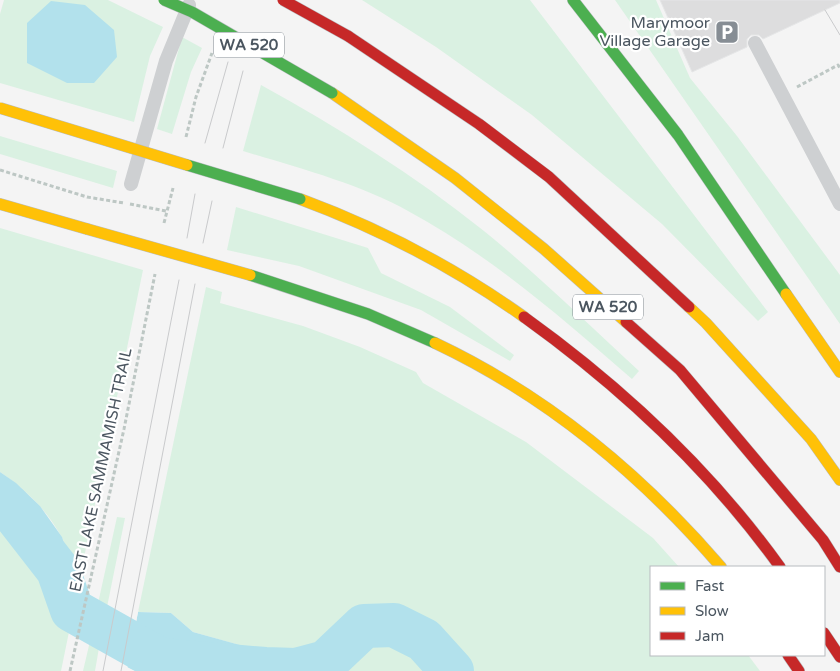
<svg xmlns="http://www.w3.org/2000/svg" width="840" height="671" font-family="'Varela Round',sans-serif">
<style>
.green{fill:#daf1e2}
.water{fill:#b2e1ec}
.pier{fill:#f4f4f4}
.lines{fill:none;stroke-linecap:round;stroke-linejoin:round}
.river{stroke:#b2e1ec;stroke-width:44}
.building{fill:#ddddde;stroke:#e5e6e7}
.fast-casing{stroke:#b9bec2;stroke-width:12}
.slow-casing{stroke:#b9bec2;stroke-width:12}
.jam-casing{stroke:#b9bec2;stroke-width:12}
.path{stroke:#bdc7c4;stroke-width:3;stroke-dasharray:4 2.5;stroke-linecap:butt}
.lane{stroke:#ced0d2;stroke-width:14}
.fast{stroke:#4caf50;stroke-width:11}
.slow{stroke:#ffc107;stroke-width:11}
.jam{stroke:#c62828;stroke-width:11}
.tram{stroke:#c9cacc;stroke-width:1}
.fast-bridge-casing{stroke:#b9bec2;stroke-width:12;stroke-linecap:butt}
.slow-bridge-casing{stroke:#b9bec2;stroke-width:12;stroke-linecap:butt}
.jam-bridge-casing{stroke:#b9bec2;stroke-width:12;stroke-linecap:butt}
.fast-bridge{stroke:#4caf50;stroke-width:11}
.slow-bridge{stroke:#ffc107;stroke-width:11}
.jam-bridge{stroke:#c62828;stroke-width:11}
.labels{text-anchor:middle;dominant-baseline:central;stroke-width:4.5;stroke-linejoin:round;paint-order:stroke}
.shield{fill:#fff;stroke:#818990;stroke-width:1}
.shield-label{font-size:15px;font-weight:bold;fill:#4b5660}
.poi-label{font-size:16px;fill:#4b5660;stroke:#fff;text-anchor:end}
.street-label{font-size:16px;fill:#4b5660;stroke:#fff}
</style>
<rect width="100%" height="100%" fill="#f4f4f4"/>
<path class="green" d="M 4,0 L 108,0 L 163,27 L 150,56 L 134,122 L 0,83 L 0,14 Z
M 362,0 L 530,0 L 768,312 L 758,321 L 662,224 L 532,115 L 436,47 Z
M 615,0 L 656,0 L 690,78 L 737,136 L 840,275 L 840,324 Z
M 182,37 L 202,48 L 191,72 L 172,134 L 157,129 Z
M 261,85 C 339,128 414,175 484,231 C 538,275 588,324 639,371 L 632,379 C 561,317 491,256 408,211 C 357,183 298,168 243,151 Z
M 0,136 L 117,171 L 113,188 L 0,154 Z
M 236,207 L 368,248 L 381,273 L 450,307 L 514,355 L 510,361 L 421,310 L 299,266 L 227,250 Z
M 0,228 L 143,270 L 78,587 C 72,571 69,551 61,536 C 46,509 25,489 0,472 Z
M 206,287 L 222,292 L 220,303 L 303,326 L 360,347 L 416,372 L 423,383 L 526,442 L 653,538 L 679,567 L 651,567 L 651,655 L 748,655 L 760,671 L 291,671 L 285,658 L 193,632 L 171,613 L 138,612 Z
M 117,517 L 125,518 L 106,612 L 97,608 Z
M 0,523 L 29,544 L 70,627 L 61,671 L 0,671 Z
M 91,637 L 100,642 L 95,671 L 83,671 Z"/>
<path class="water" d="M 51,1 L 85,5 L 114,30 L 117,57 L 94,83 L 67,83 L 27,63 L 27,23 Z
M 0,472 L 16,483 L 40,506 L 62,537 L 78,587 L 70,627 L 28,543 L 0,523 Z
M 138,612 L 171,613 L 193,632 L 286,658 L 291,671 L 135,671 L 127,667 Z"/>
<path class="pier" d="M 79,583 L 81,588 L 72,627 L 69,629 Z
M 139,610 L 138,612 L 127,670 L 125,667 L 136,612 Z"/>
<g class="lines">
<path class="river" d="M 0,507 L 9,507 L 58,570 L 72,610 L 161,660 L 265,669 L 296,670 L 326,662 L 364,626 L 394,625 L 424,640 L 452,671"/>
</g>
<path class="building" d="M 660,0 L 840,0 L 840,3 L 763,39 L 759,35 L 751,35 L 747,39 L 747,47 L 692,72 Z"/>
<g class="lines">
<g class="fast-casing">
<path id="fast" d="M 573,0 L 678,135 L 786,294
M 250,275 L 368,314 L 435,343"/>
</g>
<g class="slow-casing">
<path id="slow" d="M 332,93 L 455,178 L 544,249 L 626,322
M 300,199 C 381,229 454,267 524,317
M 0,204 L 87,229
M 786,294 L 840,372
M 689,307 L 706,323 L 811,439 L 840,480
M 435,343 C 547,396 641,474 721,567"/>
</g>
<g class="jam-casing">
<path id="jam" d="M 348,36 L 479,124 L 549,177 L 689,307
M 524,317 C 620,386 711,471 780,567
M 626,322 L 680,370 L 823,540 L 840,567
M 824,633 L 840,657
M 788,655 L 799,671"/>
</g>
<path class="path" d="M 797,87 L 838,65 L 840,68
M 186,137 L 196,97 L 212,53
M 0,170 L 87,197 L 124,203
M 130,204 L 166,211
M 164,223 L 173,188
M 70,671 L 124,429 L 155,274"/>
<path class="lane" d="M 755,43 L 840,204
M 131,184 L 166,61 L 189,5"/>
<use href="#fast" class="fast"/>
<use href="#slow" class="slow"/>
<use href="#jam" class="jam"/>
<path class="tram" d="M 825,10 L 840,35
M 205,143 L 228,62
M 223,148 L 243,71
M 187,238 L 195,194
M 203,243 L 212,201
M 103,671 L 179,280
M 121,671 L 195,284"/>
<g class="fast-bridge-casing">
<path id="fast-bridge" d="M 164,0 L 192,12 L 332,93
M 187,165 L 300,199"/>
</g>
<g class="slow-bridge-casing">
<path id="slow-bridge" d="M 0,108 L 187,165
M 87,229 L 250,275"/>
</g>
<g class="jam-bridge-casing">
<path id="jam-bridge" d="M 283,0 L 348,36"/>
</g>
<use href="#fast-bridge" class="fast-bridge"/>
<use href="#slow-bridge" class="slow-bridge"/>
<use href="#jam-bridge" class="jam-bridge"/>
</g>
<defs>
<g id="parking-square" transform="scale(1.25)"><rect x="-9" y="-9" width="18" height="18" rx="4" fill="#868d94" stroke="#fff"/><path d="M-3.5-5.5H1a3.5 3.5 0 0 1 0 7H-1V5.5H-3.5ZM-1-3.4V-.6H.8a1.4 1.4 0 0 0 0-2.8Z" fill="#fff"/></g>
</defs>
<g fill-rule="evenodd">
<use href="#parking-square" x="727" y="32"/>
</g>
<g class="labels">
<g class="shield">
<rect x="214" y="32.5" width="70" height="25" rx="4"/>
<rect x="573" y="294.5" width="70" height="25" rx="4"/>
</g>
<g class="shield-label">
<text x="249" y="45">WA 520</text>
<text x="608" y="307">WA 520</text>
</g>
<g class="poi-label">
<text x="710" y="23">Marymoor<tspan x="710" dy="18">Village Garage</tspan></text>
</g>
<g class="street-label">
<text transform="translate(101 470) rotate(-78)">EAST LAKE SAMMAMISH TRAIL</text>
</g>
</g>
<rect x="650" y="566" width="175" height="90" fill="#ffffff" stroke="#b7bbbf"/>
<rect x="660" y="582" width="25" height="8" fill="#4caf50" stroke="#b7bbbf"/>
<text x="695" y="591" font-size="15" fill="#4b5660">Fast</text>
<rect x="660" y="607" width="25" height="8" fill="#ffc107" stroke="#b7bbbf"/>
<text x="695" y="616" font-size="15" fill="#4b5660">Slow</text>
<rect x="660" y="632" width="25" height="8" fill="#c62828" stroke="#b7bbbf"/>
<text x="695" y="641" font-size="15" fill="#4b5660">Jam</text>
</svg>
